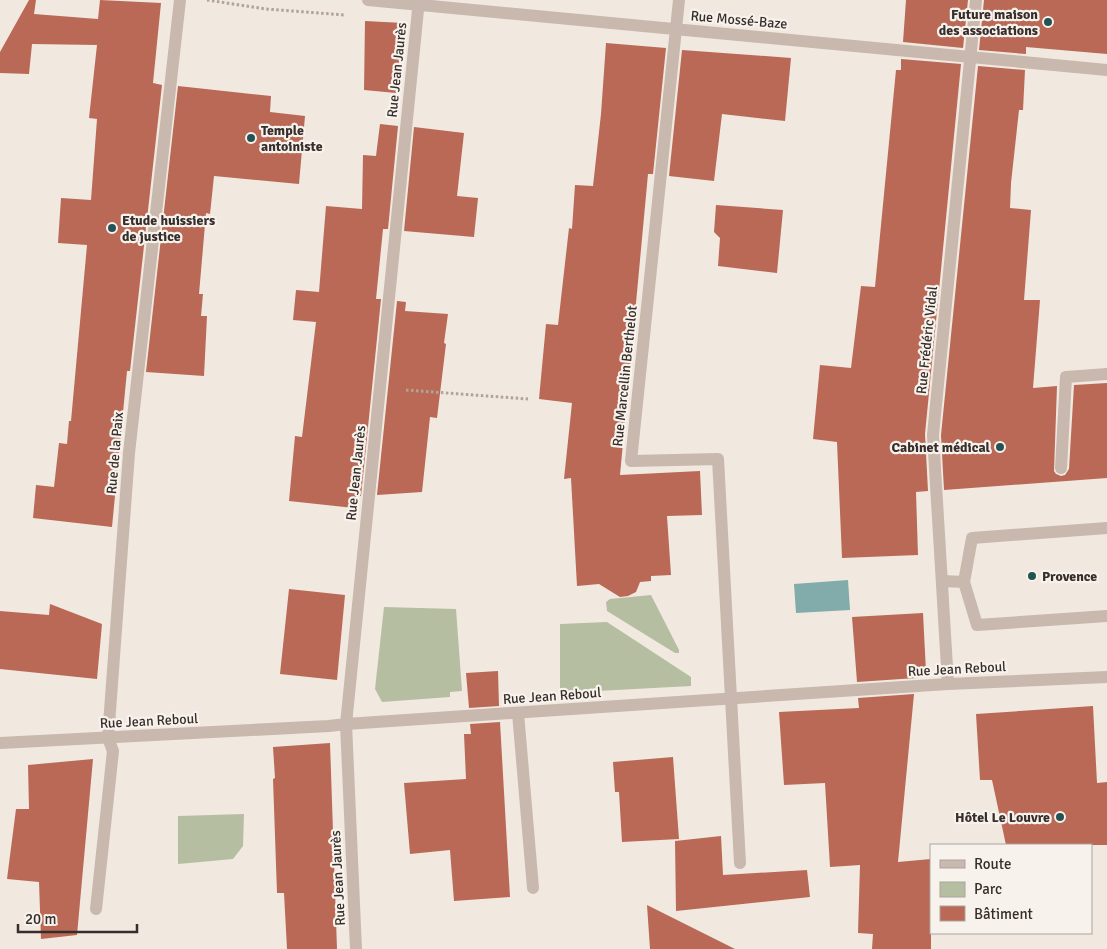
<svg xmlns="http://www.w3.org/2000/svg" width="1107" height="949" font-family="Signika,sans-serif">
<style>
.green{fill:#b6bea1}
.water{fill:#82abab}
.building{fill:#b96956}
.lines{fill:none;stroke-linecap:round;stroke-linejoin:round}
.path{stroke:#b3a297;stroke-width:3;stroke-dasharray:2.5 2.5;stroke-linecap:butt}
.lane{stroke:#c8b8ad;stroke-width:12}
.street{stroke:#c8b8ad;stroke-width:12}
.poi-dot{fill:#255354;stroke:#f8f2ec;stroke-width:2}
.labels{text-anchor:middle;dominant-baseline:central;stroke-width:4.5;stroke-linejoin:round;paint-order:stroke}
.poi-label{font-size:14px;font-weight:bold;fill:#372e2b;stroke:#f8f2ec;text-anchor:end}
.street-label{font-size:14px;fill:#372e2b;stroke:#f8f2ec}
</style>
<rect width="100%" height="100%" fill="#f1e8e0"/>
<path class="green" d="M 651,595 L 679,650 L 679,653 L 675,653 L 607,611 L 606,602 L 610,599 Z
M 384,607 L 456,609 L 462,691 L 450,692 L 450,697 L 382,702 L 375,689 Z
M 607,622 L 691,677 L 691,686 L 560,693 L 560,624 Z
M 244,814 L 243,846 L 233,859 L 178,864 L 178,816 Z"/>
<path class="water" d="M 848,580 L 850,610 L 796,613 L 794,584 Z"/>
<path class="building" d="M 29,0 L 36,0 L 34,14 L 98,19 L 100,0 L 161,3 L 153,83 L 162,85 L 130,371 L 127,371 L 112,527 L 33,518 L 36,485 L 54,487 L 59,443 L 67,444 L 69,421 L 71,421 L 87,245 L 58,243 L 61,198 L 91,200 L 97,119 L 89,118 L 97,45 L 32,44 L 29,74 L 0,73 L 0,52 Z
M 906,0 L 968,0 L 963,48 L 903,42 Z
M 984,0 L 1107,0 L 1107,54 L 1026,47 L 1026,54 L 979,50 Z
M 365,21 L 403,23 L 396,93 L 364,90 Z
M 606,43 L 666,48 L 653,174 L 648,174 L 620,475 L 700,471 L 702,515 L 667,516 L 671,575 L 651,576 L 651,581 L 640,582 L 636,592 L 628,596 L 620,597 L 599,584 L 577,586 L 571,478 L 564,479 L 572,403 L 539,399 L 546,324 L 558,325 L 569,228 L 572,229 L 575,185 L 593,186 L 601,114 Z
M 682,50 L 791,58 L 785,121 L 722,114 L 714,181 L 669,176 Z
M 901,59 L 961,64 L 925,434 L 928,491 L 916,492 L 918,555 L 842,558 L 837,442 L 813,439 L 820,365 L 851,368 L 861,286 L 875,287 L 896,70 L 901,70 Z
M 978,66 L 1025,70 L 1023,110 L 1019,110 L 1011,183 L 1010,208 L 1031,210 L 1024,300 L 1040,300 L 1033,388 L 1057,386 L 1054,471 L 1056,474 L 1061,476 L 1065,475 L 1069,469 L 1074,385 L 1107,383 L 1107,478 L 944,490 L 941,435 Z
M 178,86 L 271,96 L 270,112 L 305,116 L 299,184 L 214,176 L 210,214 L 206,213 L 199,294 L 203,294 L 201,316 L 207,316 L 204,376 L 146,372 Z
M 380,124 L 398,126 L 388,229 L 383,229 L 376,299 L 381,299 L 361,496 L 355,497 L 354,508 L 289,501 L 295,436 L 302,437 L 316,322 L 293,320 L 296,290 L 319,292 L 326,206 L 362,209 L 363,155 L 376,156 Z
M 414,127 L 464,133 L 457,196 L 478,198 L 474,237 L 404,231 Z
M 716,205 L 783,210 L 777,273 L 718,266 L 720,238 L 714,232 Z
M 397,301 L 406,302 L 405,311 L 448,314 L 444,343 L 446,344 L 437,418 L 430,417 L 422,492 L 377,495 Z
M 289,589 L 345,595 L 337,680 L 280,674 Z
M 50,604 L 102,624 L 97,679 L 0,669 L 0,611 L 49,615 Z
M 923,613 L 926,672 L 917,674 L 916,678 L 857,682 L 852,617 Z
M 498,671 L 499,706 L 469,708 L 466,673 Z
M 914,694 L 898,862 L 931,859 L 931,949 L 872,949 L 873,934 L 858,933 L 860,865 L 830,867 L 825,783 L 784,785 L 779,712 L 859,708 L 858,698 Z
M 1093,706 L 1097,783 L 1107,782 L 1107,845 L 1006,845 L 992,780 L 980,780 L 976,714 Z
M 500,722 L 510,897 L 454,901 L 450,850 L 410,854 L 404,783 L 466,779 L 464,734 L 471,734 L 470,724 Z
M 330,743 L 337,949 L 287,949 L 284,893 L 277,893 L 273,779 L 275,778 L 273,747 Z
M 673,757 L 679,839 L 622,842 L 619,792 L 615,792 L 613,762 Z
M 93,759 L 77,935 L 41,939 L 39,882 L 7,879 L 16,809 L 29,809 L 28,765 Z
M 721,836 L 723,875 L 807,870 L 810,897 L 676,911 L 675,841 Z
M 647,905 L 735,949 L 650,949 Z"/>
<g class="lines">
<path class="path" d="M 207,0 L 266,9 L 345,15
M 406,390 L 528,399"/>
<path class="lane" d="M 1061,468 L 1066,377 L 1107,374
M 942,581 L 964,582 L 972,538 L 1107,528
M 964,582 L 977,625 L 1107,616
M 731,698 L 740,863
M 518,713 L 533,888"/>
<path class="street" d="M 368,0 L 1107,70
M 679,0 L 631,461 L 718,459 L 731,698
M 948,684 L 933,435 L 976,0
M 0,743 L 329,726 L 346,724 L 948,684 L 1107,677
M 96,909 L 113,751 L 108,738 L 129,453 L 180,0
M 356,949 L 346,724 L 419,0"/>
</g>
<g class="poi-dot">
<circle cx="1048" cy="22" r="5"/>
<circle cx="251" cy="138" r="5"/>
<circle cx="112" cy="228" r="5"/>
<circle cx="1000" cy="447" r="5"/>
<circle cx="1032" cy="576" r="5"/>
<circle cx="1060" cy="817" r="5"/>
</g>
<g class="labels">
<g class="poi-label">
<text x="1038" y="14">Future maison<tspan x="1038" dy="16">des associations</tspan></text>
<text x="261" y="130" text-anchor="start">Temple<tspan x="261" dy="16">antoiniste</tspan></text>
<text x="122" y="220" text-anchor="start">Etude huissiers<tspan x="122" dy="16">de justice</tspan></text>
<text x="990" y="447">Cabinet médical</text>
<text x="1042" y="576" text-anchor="start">Provence</text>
<text x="1050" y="817">Hôtel Le Louvre</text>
</g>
<g class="street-label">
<text transform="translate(739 20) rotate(5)">Rue Mossé-Baze</text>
<text transform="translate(397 70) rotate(-84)">Rue Jean Jaurès</text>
<text transform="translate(927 340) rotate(-84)">Rue Frédéric Vidal</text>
<text transform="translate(625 376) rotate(-84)">Rue Marcellin Berthelot</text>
<text transform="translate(115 453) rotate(-85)">Rue de la Paix</text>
<text transform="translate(356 473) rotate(-84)">Rue Jean Jaurès</text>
<text transform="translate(957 669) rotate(-3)">Rue Jean Reboul</text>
<text transform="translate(552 696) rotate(-4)">Rue Jean Reboul</text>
<text transform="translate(149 721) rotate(-3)">Rue Jean Reboul</text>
<text transform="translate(338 878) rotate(-93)">Rue Jean Jaurès</text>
</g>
</g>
<rect x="930" y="844" width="162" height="90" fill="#f8f2ec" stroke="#aba49f"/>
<rect x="940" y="860" width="25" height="8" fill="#c8b8ad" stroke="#aba49f"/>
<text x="974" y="869" font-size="15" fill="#372e2b">Route</text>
<rect x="940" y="882" width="25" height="15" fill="#b6bea1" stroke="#aba49f"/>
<text x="974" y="894" font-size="15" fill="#372e2b">Parc</text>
<rect x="940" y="906" width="25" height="15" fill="#b96956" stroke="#aba49f"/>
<text x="974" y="919" font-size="15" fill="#372e2b">Bâtiment</text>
<path d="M18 924v8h119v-8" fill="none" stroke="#372e2b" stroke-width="2.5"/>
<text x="25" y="924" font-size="15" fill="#372e2b" stroke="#f8f2ec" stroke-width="4" paint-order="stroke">20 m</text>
</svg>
